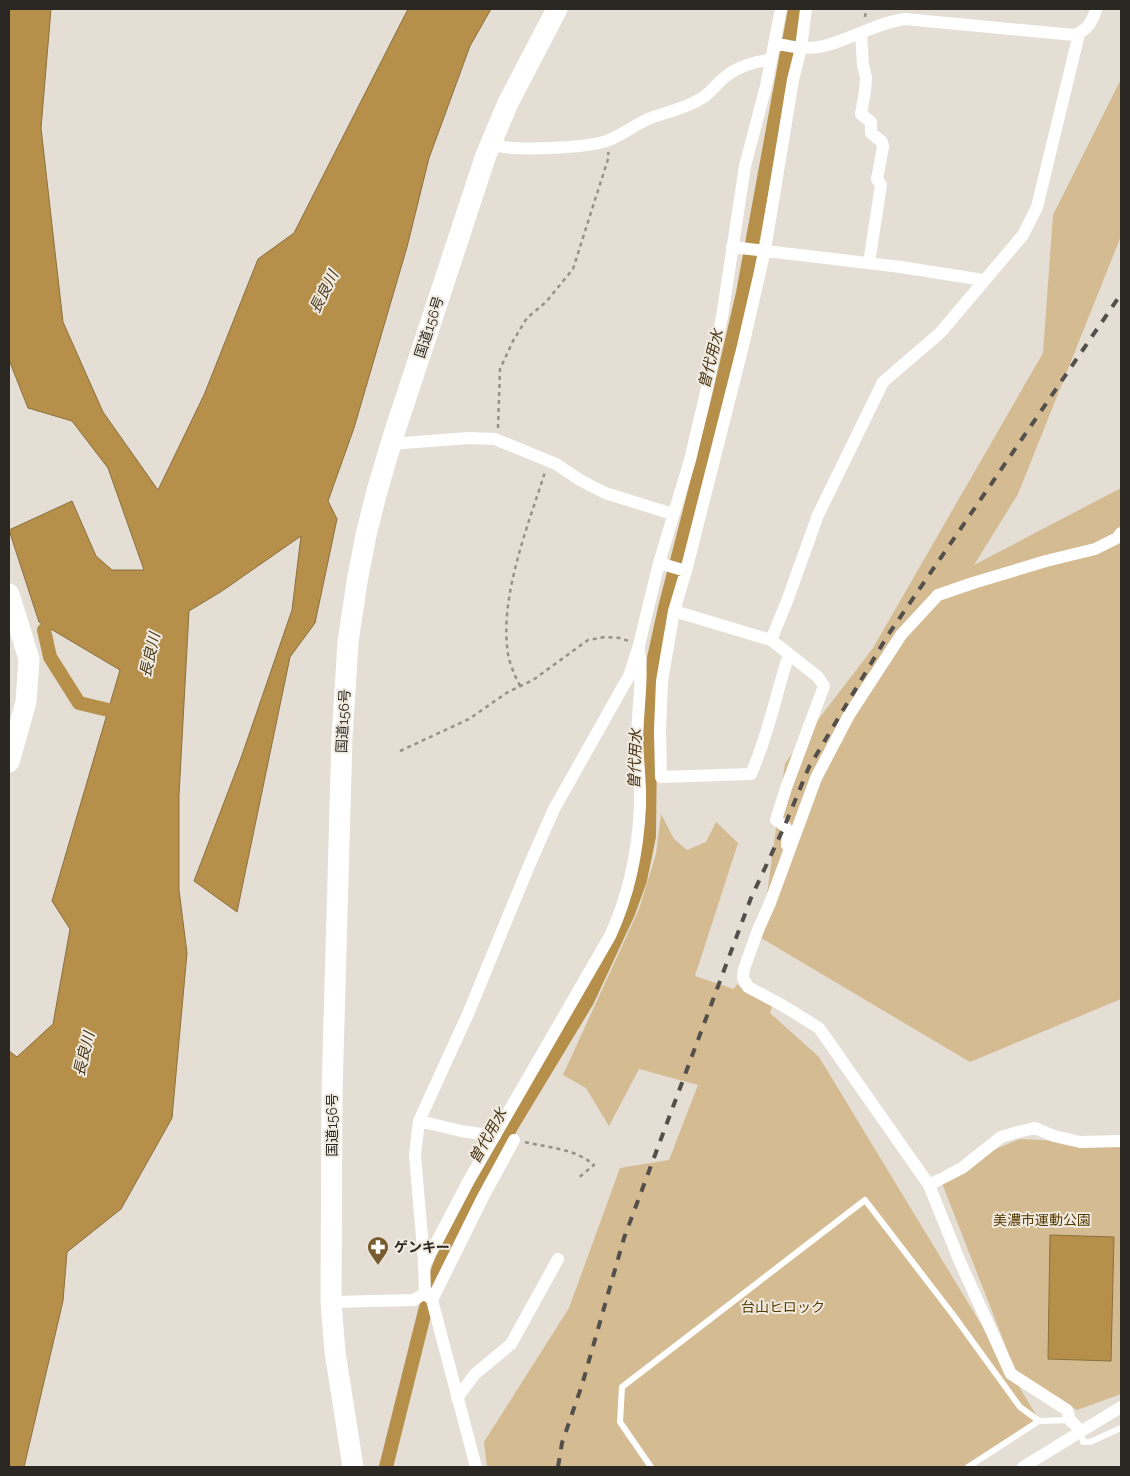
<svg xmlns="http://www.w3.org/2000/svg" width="1130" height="1476" font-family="Raleway,'Noto Sans JP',sans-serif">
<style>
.green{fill:#d4bb92}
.water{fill:#b68f4a;stroke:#8c703f}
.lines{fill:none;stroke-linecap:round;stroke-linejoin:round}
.canal{stroke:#b68f4a;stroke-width:14}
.path{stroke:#96928a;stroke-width:2.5;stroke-dasharray:4 4;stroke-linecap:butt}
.service{stroke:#fff;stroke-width:6}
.minor{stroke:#fff;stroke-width:12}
.primary{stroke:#fff;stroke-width:21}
.trunk{stroke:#fff;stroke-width:21}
.rail{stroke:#534f4a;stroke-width:4;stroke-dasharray:9 9;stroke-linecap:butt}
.labels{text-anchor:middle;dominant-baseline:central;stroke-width:4;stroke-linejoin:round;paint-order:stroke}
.street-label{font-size:14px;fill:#2b2824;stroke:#f1ebe1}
.park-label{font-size:14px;fill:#563b01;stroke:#f1ebe1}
.poi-label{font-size:14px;font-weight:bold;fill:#2b2824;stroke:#f1ebe1;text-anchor:start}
.water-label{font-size:15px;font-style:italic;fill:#473617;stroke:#f1ebe1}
</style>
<rect width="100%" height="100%" fill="#e4ded4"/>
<path class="green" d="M 1121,79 L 1121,236 L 1018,494 L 974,565 L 1121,488 L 1121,999 L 970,1062 L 761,938 L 785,763 L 873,648 L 1043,353 L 1053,215 Z
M 661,814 L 674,839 L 687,850 L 706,842 L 716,822 L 738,843 L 695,976 L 734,989 L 737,984 L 748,994 L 773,1003 L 770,1013 L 819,1057 L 1038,1418 L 966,1467 L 487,1467 L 484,1442 L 569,1308 L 620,1168 L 669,1160 L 698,1085 L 639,1069 L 609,1126 L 586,1088 L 563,1075 L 639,909 L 656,854 Z
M 1020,1139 L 1080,1142 L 1121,1141 L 1121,1394 L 1077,1410 L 1015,1370 L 938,1173 Z"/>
<path class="water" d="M 9,9 L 51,9 L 41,128 L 63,322 L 103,412 L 158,490 L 204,395 L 258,259 L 294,233 L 408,9 L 491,9 L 470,46 L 429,158 L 407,247 L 354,428 L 328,501 L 337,519 L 315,623 L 290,657 L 237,912 L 194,881 L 241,758 L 292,610 L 301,536 L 222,591 L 189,611 L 179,795 L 179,890 L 187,953 L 172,1118 L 121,1209 L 67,1252 L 63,1301 L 24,1467 L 9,1467 L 9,1051 L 17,1057 L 53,1024 L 70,929 L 52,901 L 120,670 L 39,622 L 9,530 L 72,501 L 96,556 L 112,570 L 144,570 L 108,468 L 72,421 L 28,408 L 9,360 Z
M 1050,1235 L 1114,1237 L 1111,1361 L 1048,1359 Z"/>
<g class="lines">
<path class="canal" d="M 44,630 L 50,657 L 79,703 L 125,714
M 386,1467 L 425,1311 L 436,1276 L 449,1240 L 511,1127 L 587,1001 L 628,913 L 640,880 L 649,836 L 650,741 L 654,658 L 665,608 L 717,405 L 743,293 L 795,9"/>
<path class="path" d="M 865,17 L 866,9
M 498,428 L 500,369 L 513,341 L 527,318 L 546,302 L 573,269 L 609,156 L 608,152
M 520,686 C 515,676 510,665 508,654 C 499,597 528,526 545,472
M 400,751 L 469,719 L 508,692 L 533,680 L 588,640 L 605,637 L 621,638 L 628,641
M 525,1142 C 549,1148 574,1148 594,1165 L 577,1179"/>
<path class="service" d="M 1081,1431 L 1083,1442 L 1090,1442 L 1121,1428
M 651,1467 L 620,1422 L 622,1387 L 865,1200 L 954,1316 L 1020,1407 L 1039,1421
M 968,1467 L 1039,1421 L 1070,1420"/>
<path class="minor" d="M 861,33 L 863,65 L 866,77 L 865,91 L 861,114 L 871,122 L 871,133 L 882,142 L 883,147 L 877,179 L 881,185 L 869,263
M 775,43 C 790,47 808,50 824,46 C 852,39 876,23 905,19 L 1074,35 C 1087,31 1093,21 1096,9
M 491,144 C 509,152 590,148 609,140 C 624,134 637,123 653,117 C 670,111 687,108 702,98 C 711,93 717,83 725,77 C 737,67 755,61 771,60
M 732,247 L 901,267 L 983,280
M 391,444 L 468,438 L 495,439 L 556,464 L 580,480 L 605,493 L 673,514
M 659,563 L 686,571
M 674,611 L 771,640 L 789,654 C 776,694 768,736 751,774 L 661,777 L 660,730 L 662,681 L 674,611 L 686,571 L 742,350 L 765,250 L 793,80 L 801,48 L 806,9
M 771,640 L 787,601 L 818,515 L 883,382 L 940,333 L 1023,235 L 1037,207 L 1079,34
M 787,845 C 788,830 790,828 776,820 L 786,788 L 824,686 L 818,677 L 789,654
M 419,1121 L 461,1131 L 495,1136
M 929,1185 L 962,1168 L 1001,1137 L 1018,1132 L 1035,1128 L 1054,1136 L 1080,1142 L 1121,1141
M 424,1266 L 468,1182 L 610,936 C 629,895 638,851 640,806 C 641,782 637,758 637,734 C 638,706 643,678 639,650
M 432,1300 L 483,1197 L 514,1140
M 331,1302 L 414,1300 L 425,1293
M 457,1398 L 475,1374 L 511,1344 L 558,1259
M 1081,1431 L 1070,1420 L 1067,1410 L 1011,1374 L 960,1262 L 929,1185 L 819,1028 L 782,1005 L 748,987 L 743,978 L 744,969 L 758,930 L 770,903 L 816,778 L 849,715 L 901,635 L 938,595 L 973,583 L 1046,561 L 1095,549 L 1117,538 L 1121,533
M 476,1467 L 432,1300 L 425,1293 L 424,1261 L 415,1155 L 419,1121 L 468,1014 L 528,868 L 554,809 L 629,676 L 639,645 L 659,563 L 690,460 L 707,388 L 722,317 L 745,166 L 766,86 L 781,9
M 1023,1467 L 1121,1407"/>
<path class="primary" d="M 9,594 L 29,659 L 26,702 L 9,762"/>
<path class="trunk" d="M 353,1467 L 335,1352 L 331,1302 L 332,1093 L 342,737 L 346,675 L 348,642 L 357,582 L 366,535 L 377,491 L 393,437 L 486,155 L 508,103 L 557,9"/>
<path class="rail" d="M 558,1467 L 562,1443 L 582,1385 L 624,1238 L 751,898 L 785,825 L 809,767 L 888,635 L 1121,294"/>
</g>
<defs>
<g id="pharmacy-pin" transform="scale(1.125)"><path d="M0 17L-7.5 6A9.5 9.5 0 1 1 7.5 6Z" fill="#765c2e" stroke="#f1ebe1"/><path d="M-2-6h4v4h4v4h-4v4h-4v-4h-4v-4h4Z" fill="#fff"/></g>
</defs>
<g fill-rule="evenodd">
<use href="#pharmacy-pin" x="378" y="1247"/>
</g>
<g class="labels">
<g class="street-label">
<text transform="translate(429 327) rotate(-72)">国道156号</text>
<text transform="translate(343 721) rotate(-87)">国道156号</text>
<text transform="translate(332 1125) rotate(-90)">国道156号</text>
</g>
<g class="park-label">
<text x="1042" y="1220">美濃市運動公園</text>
<text x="783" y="1307">台山ヒロック</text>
</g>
<g class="poi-label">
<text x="394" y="1247">ゲンキー</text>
</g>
<g class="water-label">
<text transform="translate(324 292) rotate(-63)">長良川</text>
<text transform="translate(711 359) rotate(-76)">曽代用水</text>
<text transform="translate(150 655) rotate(-77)">長良川</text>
<text transform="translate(635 759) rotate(-88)">曽代用水</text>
<text transform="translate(84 1054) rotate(-76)">長良川</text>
<text transform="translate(488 1136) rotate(-61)">曽代用水</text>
</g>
</g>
<rect width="1130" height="1476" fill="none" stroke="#2b2824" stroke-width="20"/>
</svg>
